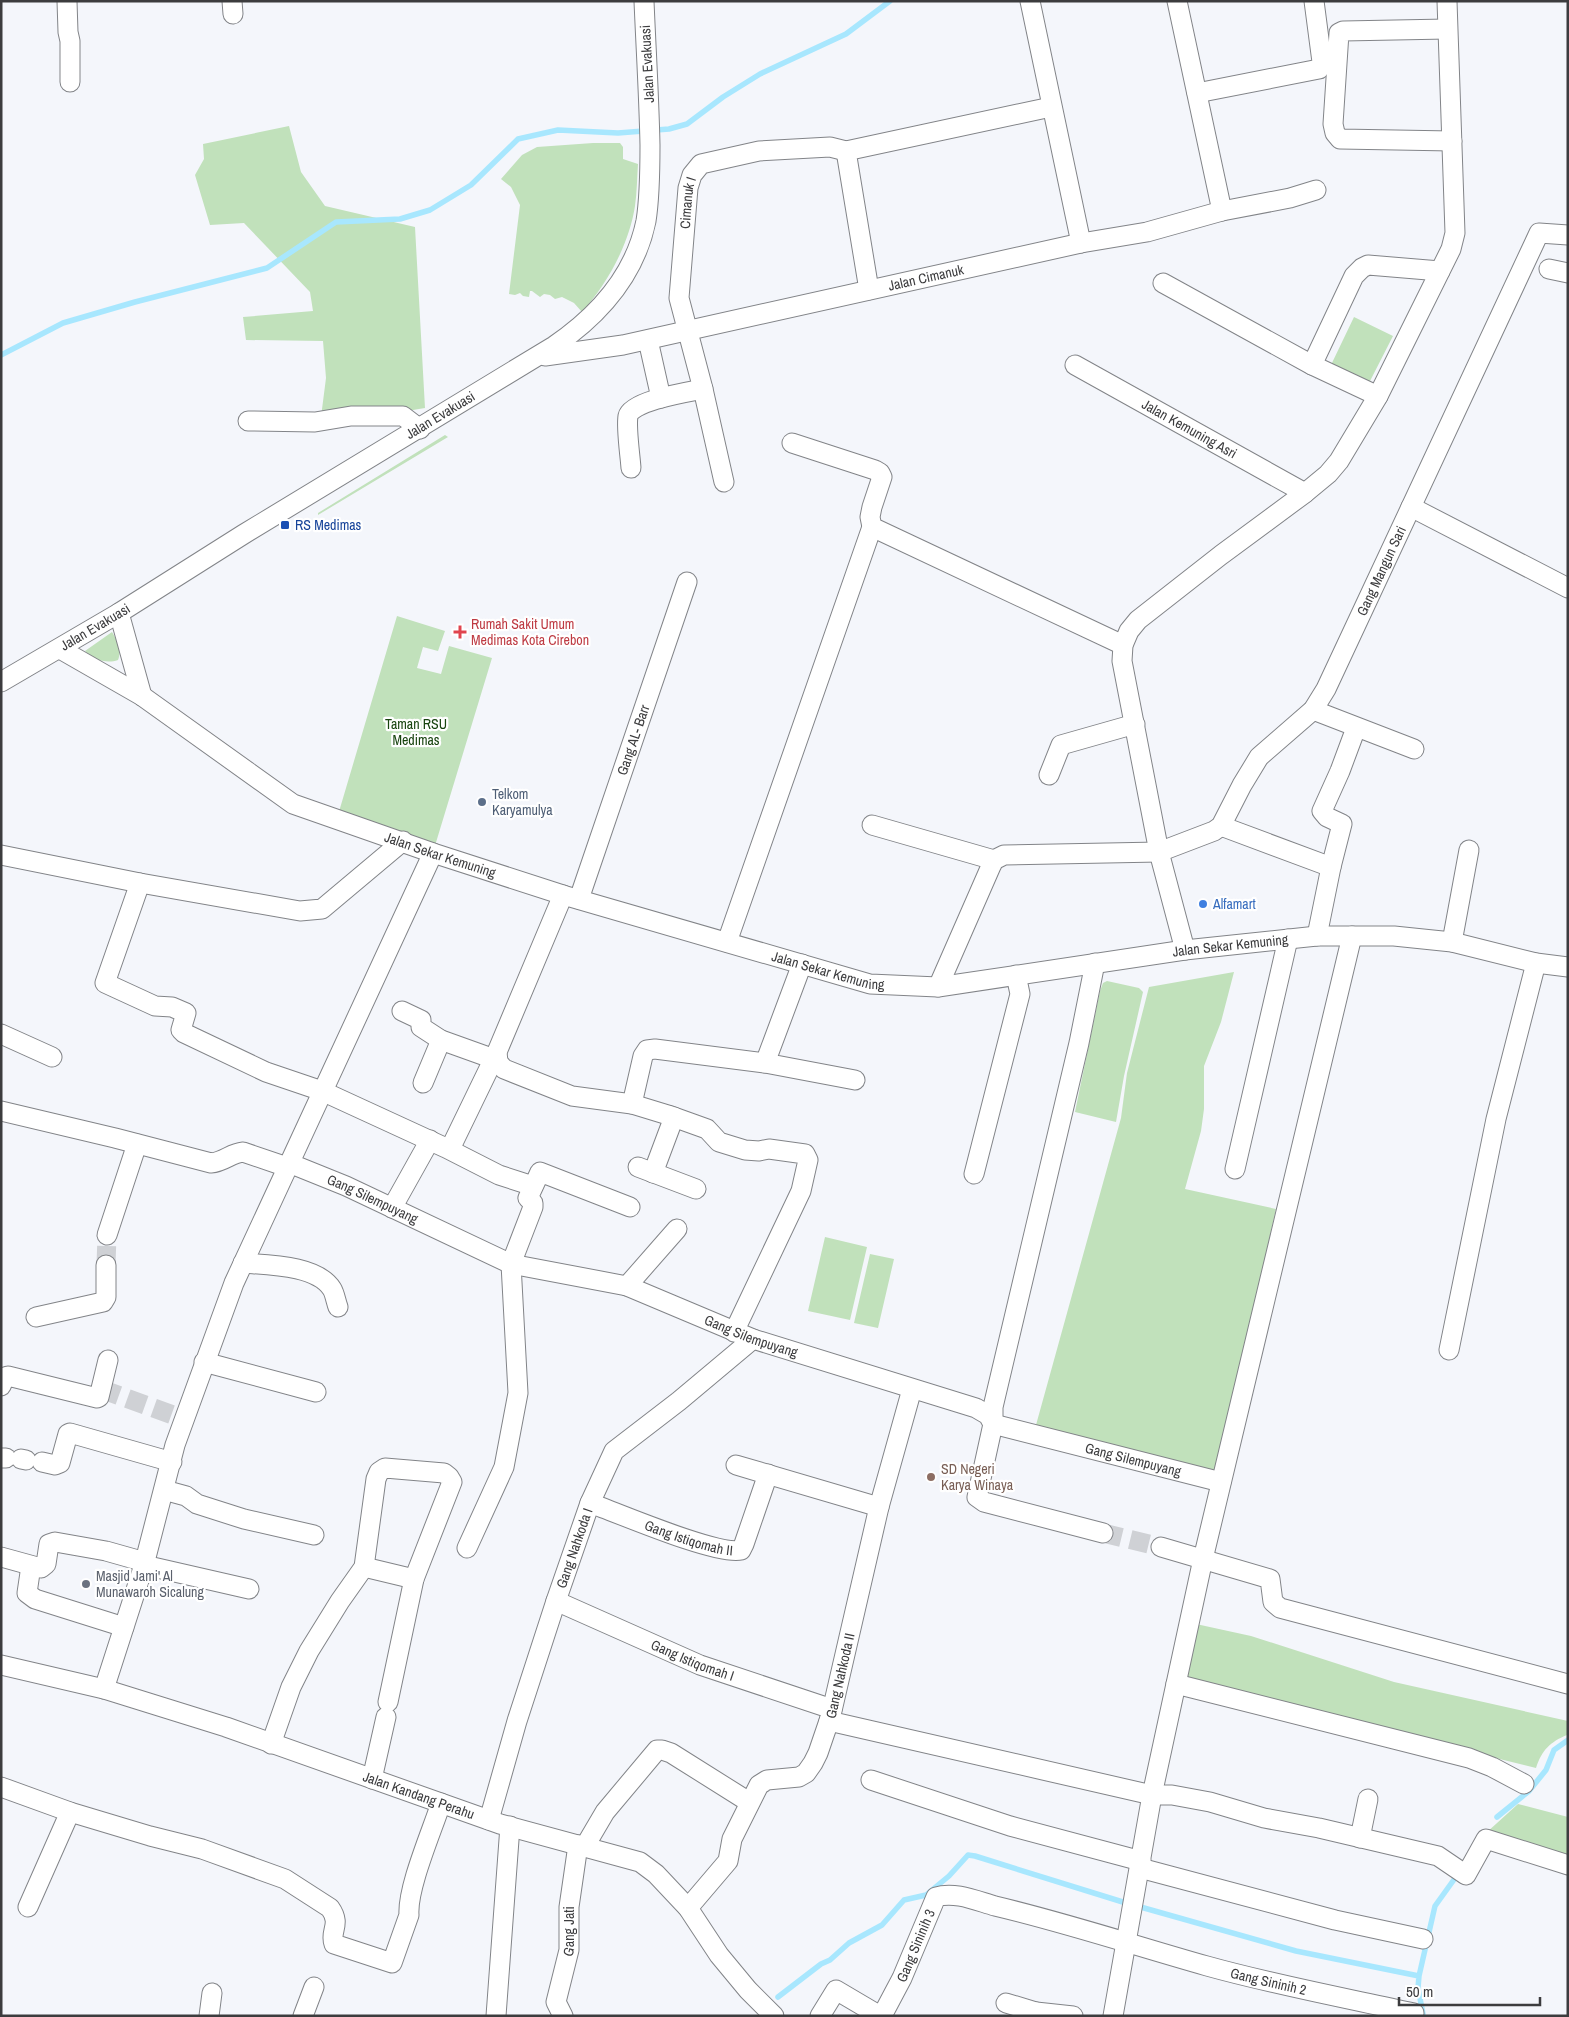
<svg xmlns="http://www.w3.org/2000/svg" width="1569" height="2017" font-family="'Archivo Narrow',sans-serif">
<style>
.green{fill:#c1e1bb}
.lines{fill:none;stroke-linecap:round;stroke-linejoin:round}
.stream{stroke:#a8e7fe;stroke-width:5.5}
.minor-tunnel{stroke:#cfd1d5;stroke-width:19;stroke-dasharray:19 9;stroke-linecap:butt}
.minor-casing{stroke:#828488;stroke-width:21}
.minor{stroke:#fff;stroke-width:19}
.transit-dot{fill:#1a4fb4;stroke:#fff;stroke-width:2}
.health-dot{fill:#e0444e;stroke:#fff;stroke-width:2}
.service-dot{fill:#5c6f8a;stroke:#fff;stroke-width:2}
.shop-dot{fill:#3f7fe0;stroke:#fff;stroke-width:2}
.education-dot{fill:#8d6e63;stroke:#fff;stroke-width:2}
.worship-dot{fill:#6b7280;stroke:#fff;stroke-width:2}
.labels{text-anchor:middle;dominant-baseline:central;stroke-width:4.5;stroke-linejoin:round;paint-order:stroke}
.street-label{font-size:14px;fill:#3c3c3e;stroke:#fff}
.transit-label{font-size:14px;fill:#164399;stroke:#fff;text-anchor:start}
.health-label{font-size:14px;fill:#be3a42;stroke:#fff;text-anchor:start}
.park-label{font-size:14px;fill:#17430e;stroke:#fff}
.service-label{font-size:14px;fill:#4e5e75;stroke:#fff;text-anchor:start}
.shop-label{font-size:14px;fill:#366cbe;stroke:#fff;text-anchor:start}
.education-label{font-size:14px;fill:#785e54;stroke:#fff;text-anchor:start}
.worship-label{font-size:14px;fill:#5b616d;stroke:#fff;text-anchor:start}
</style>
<rect width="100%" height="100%" fill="#f4f6fb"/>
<path class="green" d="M 289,126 L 301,172 L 325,206 L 415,227 L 425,408 L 401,412 L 321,417 L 326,378 L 323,341 L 246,340 L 243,317 L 313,311 L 310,292 L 244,223 L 210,225 L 195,175 L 204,159 L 203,144 Z
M 593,143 L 620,143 L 623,147 L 623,159 L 638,164 C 637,178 637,192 635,206 C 629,245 607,284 582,312 L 574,303 L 562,297 L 555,299 L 550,295 L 544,294 L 540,297 L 532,291 L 530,291 L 529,297 L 523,296 L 520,293 L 515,295 L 509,294 L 520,205 L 511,187 L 501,179 L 522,155 L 537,147 Z
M 1354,317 L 1393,336 L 1369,383 L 1331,365 Z
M 445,435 L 448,437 L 318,515 L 318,513 Z
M 397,616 L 445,631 L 438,651 L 423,647 L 417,668 L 441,674 L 449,646 L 492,658 L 434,849 L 338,815 Z
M 112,632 C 117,640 122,651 118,660 C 107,664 93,660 85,651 Z
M 1234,972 L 1221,1022 L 1204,1066 L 1204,1109 L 1201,1131 L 1185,1189 L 1276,1209 L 1216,1475 L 1036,1425 L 1121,1118 L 1127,1073 L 1149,987 Z
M 1107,981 L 1139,988 L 1143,992 L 1124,1076 L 1116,1122 L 1075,1112 L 1100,991 L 1103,983 Z
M 825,1237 L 867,1247 L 850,1320 L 808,1311 Z
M 870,1254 L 894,1259 L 878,1328 L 854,1323 Z
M 1196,1624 L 1251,1636 L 1394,1682 L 1568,1721 L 1567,1735 C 1550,1742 1542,1750 1536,1768 L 1183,1681 Z
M 1518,1804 L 1568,1817 L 1568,1859 L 1486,1833 Z"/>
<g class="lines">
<path class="stream" d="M 1,355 L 63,323 L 135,302 L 267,268 L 336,222 L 400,219 L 430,210 L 471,185 L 518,139 L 558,130 L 618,133 L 669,129 L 687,124 L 723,97 L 760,74 L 846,34 L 890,1
M 1497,1817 L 1529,1791 L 1546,1770 L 1554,1750 L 1568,1740
M 1137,1906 L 1296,1951 L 1419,1976
M 778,1997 L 821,1964 L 830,1960 L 849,1943 L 882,1925 L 904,1900 L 926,1895 L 949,1876 L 968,1855 L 975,1856 L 1126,1903
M 1423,2014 L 1418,1988 L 1419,1976 L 1435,1906 L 1458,1874"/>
<path class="minor-tunnel" d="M 106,1265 L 107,1235
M 101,1389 L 184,1419
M 1103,1533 L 1161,1547"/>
<g class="minor-casing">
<g id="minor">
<path d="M 67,1 L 68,32 L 70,41 L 70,82"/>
<path d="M 232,1 L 233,14"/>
<path d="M 1030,1 L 1081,243"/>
<path d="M 1177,1 L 1222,211"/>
<path d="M 1447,29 L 1343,31 L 1339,33 L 1333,124 L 1335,133 L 1340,139 L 1452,141"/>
<path d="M 1197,93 L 1319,69 L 1322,62 L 1314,1"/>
<path d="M 1549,269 L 1568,273"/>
<path d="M 1163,283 L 1312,365 L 1378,396"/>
<path d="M 869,290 L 846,151 L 1051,107"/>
<path d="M 648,340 L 661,398"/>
<path id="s1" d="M 545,356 L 623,345 L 1081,243 L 1147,232 L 1222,211 L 1290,198 L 1316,190"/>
<path id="s2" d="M 1075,365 L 1305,493"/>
<path d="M 1312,365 L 1354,276 L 1362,268 L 1368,265 L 1440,271"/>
<path d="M 248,421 L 315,422 L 351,416 L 403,416 L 420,429"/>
<path d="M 792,443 L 875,470 L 880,473 L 882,477 L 872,507 L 870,517 L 872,527 L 1123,645"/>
<path d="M 631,468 C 630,454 626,428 628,416 C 631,401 688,392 703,389"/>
<path id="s3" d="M 724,482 L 703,389 L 679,298 L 688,188 L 692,175 L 701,164 L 759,151 L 830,147 L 846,151"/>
<path d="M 1411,507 L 1568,588"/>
<path d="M 119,613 L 142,696"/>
<path id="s4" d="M 60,649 L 142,696 L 293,804 L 433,853 L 563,895 L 870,984 L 938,987 L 1185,950 L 1317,936 L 1394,936 L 1452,942 L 1536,963 L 1568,967"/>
<path id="s5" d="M 1,682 L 119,613 L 244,534 L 554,346 C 598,316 635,275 646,221 C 650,196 650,170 650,145 C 649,97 646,49 644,1"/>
<path d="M 1313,710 L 1414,749"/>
<path d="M 1049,775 L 1061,745 L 1135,724"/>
<path d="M 872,825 L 994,860"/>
<path d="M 1221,826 L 1331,867 L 1317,936"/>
<path d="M 1,855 L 140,883 L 300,911 L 322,909 L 403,841"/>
<path d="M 1331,867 L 1342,824 L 1327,817 L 1322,811 L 1340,771 L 1356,728"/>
<path d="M 140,883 L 105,983 L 155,1006 L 172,1007 L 186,1013 L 181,1030 L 184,1033 L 266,1072 L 322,1091 L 446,1148 L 499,1175 L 533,1186"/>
<path d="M 563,895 L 497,1052 L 498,1062 L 504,1069 L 572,1096 L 632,1104 L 668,1115 L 707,1129 L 719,1142 L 745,1150 L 759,1151 L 769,1149 L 805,1154 L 808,1160 L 801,1191 L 734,1332"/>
<path id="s6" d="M 579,899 L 687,582"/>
<path d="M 727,942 L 872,527"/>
<path d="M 1452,942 L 1469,850"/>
<path d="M 1185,950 L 1159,852 L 1122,661 L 1123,645 L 1129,631 L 1138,620 L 1221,555 L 1305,493 L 1328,474 L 1339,461 L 1378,396 L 1451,249 L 1455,233 L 1447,1"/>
<path d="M 1095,963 L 1079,1043 L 993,1407 L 993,1424 L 977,1497 L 984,1502 L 1103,1533"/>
<path d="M 802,964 L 765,1063 L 855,1080"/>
<path id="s7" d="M 938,987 L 991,866 L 994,860 L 1004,855 L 1159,852 L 1214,831 L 1221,826 L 1242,785 L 1259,757 L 1313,710 L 1326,689 L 1539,233 L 1568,235"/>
<path d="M 402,1011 L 421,1020 L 421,1027 L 441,1040 L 494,1059"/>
<path d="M 1,1034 L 52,1057"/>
<path d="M 423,1083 L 441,1040"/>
<path d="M 632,1104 L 643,1056 L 647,1050 L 655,1049 L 765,1063"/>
<path d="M 1,1111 L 115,1138 L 211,1163 C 224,1162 231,1153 243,1152 L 287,1167"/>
<path d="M 450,1149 L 497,1052"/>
<path id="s8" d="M 289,1163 L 346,1186 L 511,1264 L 627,1286 L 753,1339 L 976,1408 L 988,1415 L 993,1424 L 1221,1482"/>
<path d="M 638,1167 L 696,1189"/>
<path d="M 1235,1169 L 1288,939"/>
<path d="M 653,1173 L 674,1117"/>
<path d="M 974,1174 L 1020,994 L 1016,975"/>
<path d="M 392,1208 L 430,1140"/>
<path d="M 107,1235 L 137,1144"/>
<path d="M 243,1263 C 268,1265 317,1265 332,1289 C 335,1294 336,1302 338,1307"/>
<path d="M 627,1286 L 677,1229"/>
<path d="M 36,1317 L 103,1302 L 106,1297 L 106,1265"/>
<path d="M 1449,1350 L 1496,1119 L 1536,963"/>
<path d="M 204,1362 L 316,1392"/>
<path d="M 1,1386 L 5,1377 L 8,1376 L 97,1398 L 99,1397 L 108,1360"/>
<path d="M 1,1458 L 6,1458"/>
<path d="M 21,1459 L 26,1460"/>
<path d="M 42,1462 L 55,1465 L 60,1463 L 68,1434 L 70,1433 L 172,1462"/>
<path d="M 736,1465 L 879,1507"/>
<path d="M 164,1490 L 186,1496 L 197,1504 L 244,1519 L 314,1535"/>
<path id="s9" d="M 590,1503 C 618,1513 717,1556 741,1550 L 744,1544 L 768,1474"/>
<path d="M 1161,1547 L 1270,1579 L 1273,1602 L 1280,1608 L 1568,1684"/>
<path d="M 467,1548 L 504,1467 L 518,1393 L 511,1264 L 533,1207 L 533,1203 L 528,1198 L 540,1172 L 630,1207"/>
<path d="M 1,1557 L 41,1568 L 46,1564 L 49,1544 L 55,1542 L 106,1551 L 145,1562"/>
<path d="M 144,1565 L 249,1589"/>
<path d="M 31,1566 L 27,1593 L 35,1599 L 124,1627"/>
<path d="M 364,1567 L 414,1579"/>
<path id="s10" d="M 556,1601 L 700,1665 L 832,1709"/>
<path id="s11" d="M 1,1665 L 104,1689 L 226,1727 L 500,1824 L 640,1862 L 656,1874 L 688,1908 L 719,1955 L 748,1990 L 774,2016"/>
<path d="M 1176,1684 L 1469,1758 L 1492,1767 L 1524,1784"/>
<path d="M 104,1689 L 144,1565 L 175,1445 L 234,1283 L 433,853"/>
<path d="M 829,1721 L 1152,1795 L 1172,1795 L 1210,1802 L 1264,1818 L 1319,1828 L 1438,1856 L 1466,1875 L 1486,1839 L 1568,1865"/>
<path d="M 271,1744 L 291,1687 L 309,1651 L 340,1601 L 364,1567 L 376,1479 L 379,1472 L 385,1468 L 444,1473 L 449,1477 L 452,1482 L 414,1579 L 388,1702"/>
<path d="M 372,1779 L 386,1717"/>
<path d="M 871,1780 L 1010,1826 L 1141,1861"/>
<path d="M 1,1787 L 70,1812"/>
<path id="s12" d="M 489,1820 L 517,1721 L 556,1601 L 590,1503 L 614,1451 L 679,1401 L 753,1339"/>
<path d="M 1360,1838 L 1368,1799"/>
<path d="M 585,1846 L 605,1812 L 657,1750 L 662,1750 L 671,1753 L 749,1802"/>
<path d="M 1140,1868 L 1335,1920 L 1423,1939"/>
<path d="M 28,1907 L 70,1812 L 150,1836 L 202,1849 L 285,1879 L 330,1908 C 342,1925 329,1931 334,1944 L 392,1963 L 409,1915 C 407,1888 432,1831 441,1803"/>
<path id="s13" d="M 688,1908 L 728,1861 L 732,1839 L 759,1785 L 767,1780 L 799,1777 L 806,1773 L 813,1763 L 818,1753 L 831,1715 L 879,1507 L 912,1389"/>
<path d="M 1006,2003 L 1036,2012"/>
<path d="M 209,2016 L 212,1993"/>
<path d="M 303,2016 L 314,1987"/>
<path d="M 496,2016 L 510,1826"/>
<path id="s14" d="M 563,2016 L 556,2002 L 569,1950 L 569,1907 L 578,1845"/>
<path id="s15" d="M 820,2016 L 836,1990 L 875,2013 L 880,2014 L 884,2012 L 902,1978 L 936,1897 C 955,1891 977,1901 995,1906 C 1067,1923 1136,1946 1207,1966 C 1275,1985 1345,1998 1414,2013"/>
<path d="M 1033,2016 L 1036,2012 L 1073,2016"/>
<path d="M 1113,2016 L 1152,1795 L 1203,1559 L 1352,936"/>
</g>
</g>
<use href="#minor" class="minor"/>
</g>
<rect class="transit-dot" x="280" y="520" width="10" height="10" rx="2.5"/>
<path class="health-dot" d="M457.5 624.5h5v5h5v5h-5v5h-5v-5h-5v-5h5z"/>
<circle class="service-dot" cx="482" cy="802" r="5"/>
<circle class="shop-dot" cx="1203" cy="904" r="5"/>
<circle class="education-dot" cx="931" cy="1477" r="5"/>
<circle class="worship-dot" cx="86" cy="1584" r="5"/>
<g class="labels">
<g class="street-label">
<text transform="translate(647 64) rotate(-93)">Jalan Evakuasi</text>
<text stroke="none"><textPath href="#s3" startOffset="285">Cimanuk I</textPath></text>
<text stroke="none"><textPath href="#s1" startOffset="389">Jalan Cimanuk</textPath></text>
<text stroke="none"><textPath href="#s5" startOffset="514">Jalan Evakuasi</textPath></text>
<text stroke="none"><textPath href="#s2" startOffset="131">Jalan Kemuning Asri</textPath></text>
<text stroke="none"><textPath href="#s7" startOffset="678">Gang Mangun Sari</textPath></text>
<text stroke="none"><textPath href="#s5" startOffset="109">Jalan Evakuasi</textPath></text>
<text stroke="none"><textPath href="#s6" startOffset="168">Gang AL- Barr</textPath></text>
<text stroke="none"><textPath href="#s4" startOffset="436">Jalan Sekar Kemuning</textPath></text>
<text stroke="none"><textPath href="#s4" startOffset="1248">Jalan Sekar Kemuning</textPath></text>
<text stroke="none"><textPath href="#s4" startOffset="841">Jalan Sekar Kemuning</textPath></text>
<text stroke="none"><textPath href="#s8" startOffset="91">Gang Silempuyang</textPath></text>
<text stroke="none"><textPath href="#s8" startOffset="496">Gang Silempuyang</textPath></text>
<text stroke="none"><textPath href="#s8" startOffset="901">Gang Silempuyang</textPath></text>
<text stroke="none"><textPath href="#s9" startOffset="105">Gang Istiqomah II</textPath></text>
<text stroke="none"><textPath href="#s12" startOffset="285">Gang Nahkoda I</textPath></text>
<text stroke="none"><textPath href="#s10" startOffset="149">Gang Istiqomah I</textPath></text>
<text stroke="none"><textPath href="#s13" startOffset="298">Gang Nahkoda II</textPath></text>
<text stroke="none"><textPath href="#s11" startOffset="438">Jalan Kandang Perahu</textPath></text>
<text stroke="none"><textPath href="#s14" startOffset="88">Gang Jati</textPath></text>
<text stroke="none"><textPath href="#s15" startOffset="159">Gang Sininih 3</textPath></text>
<text stroke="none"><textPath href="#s15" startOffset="556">Gang Sininih 2</textPath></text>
</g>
<g class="transit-label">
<text x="295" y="525">RS Medimas</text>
</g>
<g class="health-label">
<text x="471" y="624">Rumah Sakit Umum<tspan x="471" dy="16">Medimas Kota Cirebon</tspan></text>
</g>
<g class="park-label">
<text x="416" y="724">Taman RSU<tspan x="416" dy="16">Medimas</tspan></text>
</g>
<g class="service-label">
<text x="492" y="794">Telkom<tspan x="492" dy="16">Karyamulya</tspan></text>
</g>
<g class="shop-label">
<text x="1213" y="904">Alfamart</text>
</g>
<g class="education-label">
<text x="941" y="1469">SD Negeri<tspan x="941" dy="16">Karya Winaya</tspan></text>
</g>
<g class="worship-label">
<text x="96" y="1576">Masjid Jami' Al<tspan x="96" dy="16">Munawaroh Sicalung</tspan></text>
</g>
</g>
<rect width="1569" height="2017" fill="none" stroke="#3c3c3e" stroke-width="5"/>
<path d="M1399 1997v8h141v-8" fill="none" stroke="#3c3c3e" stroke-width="2.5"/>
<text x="1406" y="1997" font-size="15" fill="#3c3c3e" stroke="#ffffff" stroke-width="4" paint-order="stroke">50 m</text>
</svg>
